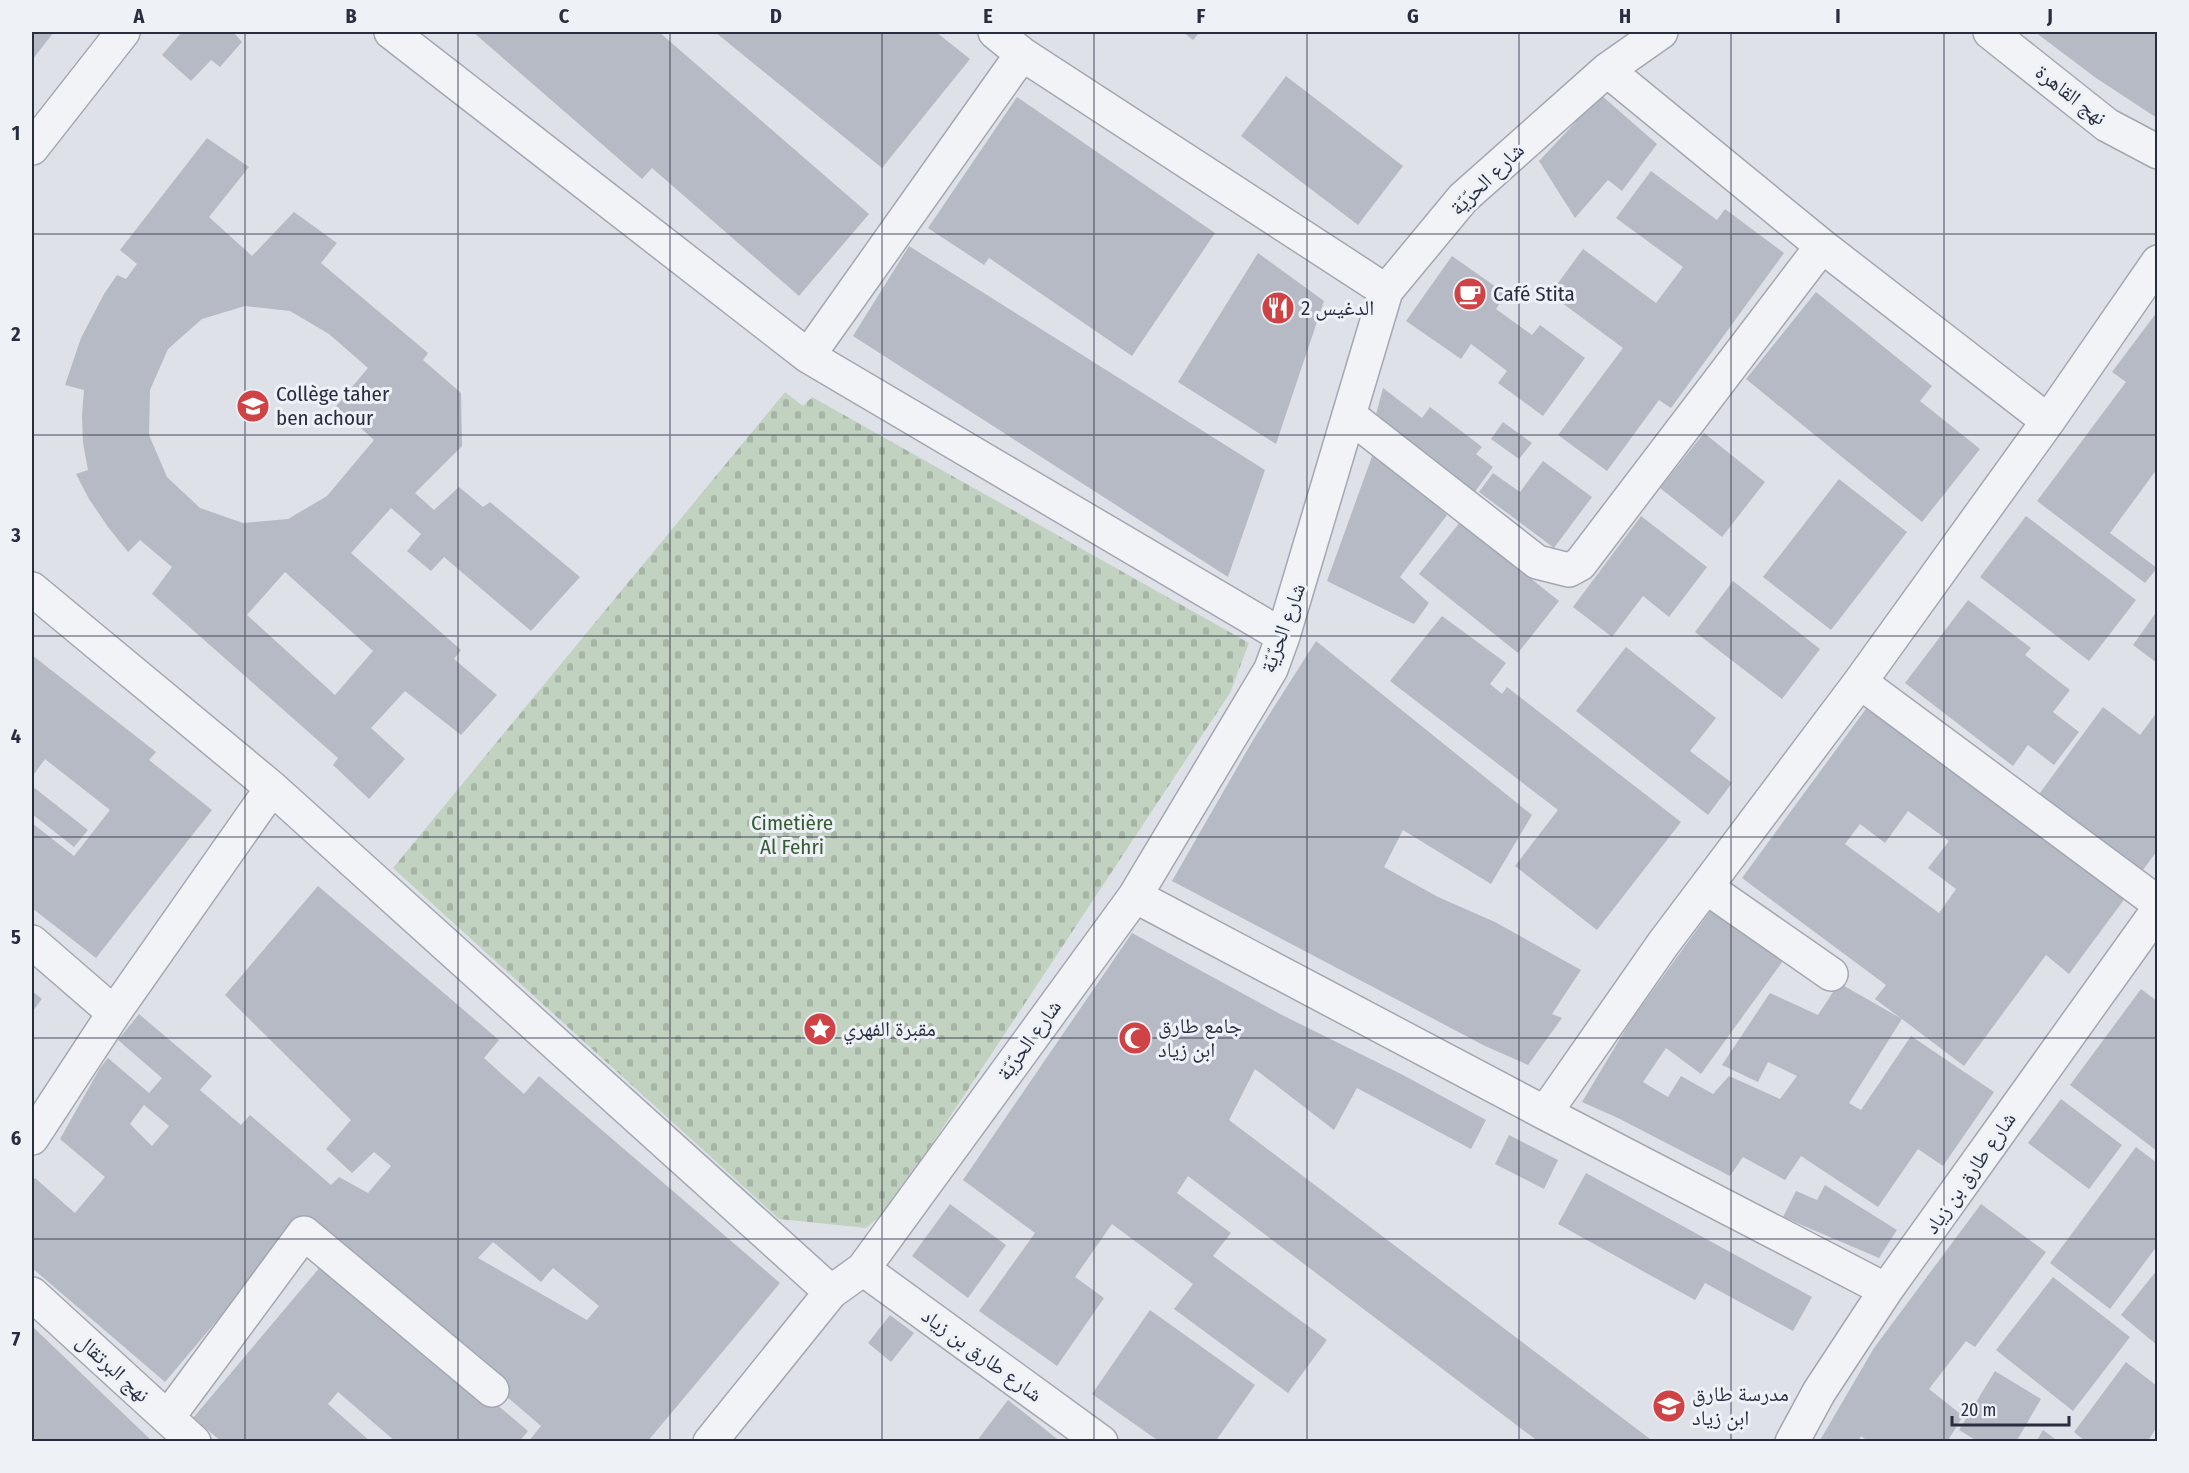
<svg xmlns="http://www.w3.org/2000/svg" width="2189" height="1473" font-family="'Fira Sans Condensed','Noto Naskh Arabic',sans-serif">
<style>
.cemetery{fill:url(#cemetery-stones)}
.building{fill:#b6bac5;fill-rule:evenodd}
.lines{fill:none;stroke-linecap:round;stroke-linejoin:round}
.street-casing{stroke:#a4a7b2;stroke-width:36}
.street{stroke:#f2f3f7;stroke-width:33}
.grid{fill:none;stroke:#282d40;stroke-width:1.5;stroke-opacity:0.55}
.labels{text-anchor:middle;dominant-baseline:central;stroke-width:6;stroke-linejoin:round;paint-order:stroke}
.street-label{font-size:21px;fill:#282d40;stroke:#eef1f6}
.poi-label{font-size:21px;fill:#282d40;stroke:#eef1f6;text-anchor:start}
.park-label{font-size:21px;fill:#375b35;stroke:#eef1f6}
.neatline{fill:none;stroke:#282d40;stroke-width:2}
.grid-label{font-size:20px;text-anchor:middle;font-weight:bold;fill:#282d40}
</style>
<defs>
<pattern id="cemetery-stones" width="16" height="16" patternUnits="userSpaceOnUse" patternTransform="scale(1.5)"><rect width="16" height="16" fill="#c2d2c0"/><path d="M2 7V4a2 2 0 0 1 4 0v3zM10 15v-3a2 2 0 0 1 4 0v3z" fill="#a7b5a6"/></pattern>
</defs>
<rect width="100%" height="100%" fill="#dfe1e8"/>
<path class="cemetery" d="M 785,392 L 803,406 L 812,397 L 1249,643 L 1230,693 L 889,1209 L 866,1228 L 779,1219 L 393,868 Z"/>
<path class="building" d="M 32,32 L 54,32 L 32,60 Z
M 182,32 L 237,32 L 235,34 L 242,42 L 220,67 L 211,60 L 191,81 L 162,55 Z
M 473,32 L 659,32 L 869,214 L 799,296 L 652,168 L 642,179 Z
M 715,32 L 936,32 L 970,59 L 882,168 Z
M 1183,32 L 1200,32 L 1193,40 Z
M 2035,32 L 2157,32 L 2157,118 L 2096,78 Z
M 1286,76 L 1403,166 L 1358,225 L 1241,136 Z
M 1601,95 L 1657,144 L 1622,191 L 1608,180 L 1575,218 L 1539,161 Z
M 1017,97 L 1215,233 L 1132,356 L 989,258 L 984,265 L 928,228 Z
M 207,138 L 249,167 L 209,217 L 252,256 L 294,212 L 337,243 L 321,263 L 428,353 L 423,360 L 461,393 L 462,446 L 415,493 L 434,510 L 459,487 L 483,507 L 490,502 L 580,577 L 531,631 L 444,557 L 431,571 L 407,551 L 421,534 L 391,508 L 351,553 L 461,650 L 454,659 L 497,695 L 461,735 L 405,691 L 371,728 L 405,759 L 369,799 L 333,765 L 338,758 L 152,594 L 172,567 L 140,540 L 128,552 L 108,527 L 89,499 L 76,474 L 88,470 L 83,443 L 82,415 L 84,390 L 65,385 L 81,338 L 104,294 L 117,275 L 126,279 L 137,264 L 120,250 ZM 245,306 L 290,311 L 329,334 L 368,368 L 336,406 L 374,440 L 327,496 L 288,519 L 243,523 L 200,508 L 167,477 L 149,435 L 150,390 L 168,349 L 202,319 ZM 285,572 L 373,651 L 335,695 L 247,615 Z
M 1651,171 L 1717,220 L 1725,209 L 1784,253 L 1671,408 L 1659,400 L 1607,471 L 1558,435 L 1623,348 L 1550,294 L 1583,249 L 1656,303 L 1683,267 L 1616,218 Z
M 909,246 L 1265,470 L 1228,577 L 853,336 Z
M 1258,253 L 1324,301 L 1276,444 L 1178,382 Z
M 1452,256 L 1506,294 L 1496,309 L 1532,335 L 1540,325 L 1585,358 L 1543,416 L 1498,383 L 1507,371 L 1471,344 L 1461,359 L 1406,321 Z
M 1816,292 L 1932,386 L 1920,401 L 1980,449 L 1922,522 L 1746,379 Z
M 2157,312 L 2157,469 L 2110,533 L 2157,568 L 2145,583 L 2037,501 L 2126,382 L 2112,372 Z
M 1383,388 L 1422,418 L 1430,407 L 1482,447 L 1476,454 L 1493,467 L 1471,497 L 1374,422 Z
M 1503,422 L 1532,443 L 1519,459 L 1491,439 Z
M 1704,433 L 1765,482 L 1722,537 L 1660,488 Z
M 1374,451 L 1447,515 L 1400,577 L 1429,603 L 1414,624 L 1327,581 Z
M 1543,461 L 1592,497 L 1554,548 L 1479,492 L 1493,473 L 1520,492 Z
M 1839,479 L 1907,532 L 1831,630 L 1763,577 Z
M 1641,516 L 1707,567 L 1669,617 L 1643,596 L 1612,637 L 1573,607 Z
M 2026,516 L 2136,600 L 2089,661 L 1980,577 Z
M 1460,522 L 1559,601 L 1518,653 L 1419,574 Z
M 1733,581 L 1820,649 L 1782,699 L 1695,632 Z
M 1968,600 L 2031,648 L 2025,655 L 2070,690 L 2053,712 L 2079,732 L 2054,765 L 2028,745 L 2013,766 L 1905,683 Z
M 2157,611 L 2157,663 L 2133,645 Z
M 1442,616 L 1506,663 L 1490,684 L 1502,694 L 1507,687 L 1681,822 L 1597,930 L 1515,866 L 1558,810 L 1390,681 Z
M 1316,641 L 1532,815 L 1491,884 L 1403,830 L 1384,867 L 1438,897 L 1495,922 L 1581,970 L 1552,1014 L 1562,1018 L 1528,1065 L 1485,1046 L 1172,881 L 1253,740 Z
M 1626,647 L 1716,718 L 1690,751 L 1732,783 L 1708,815 L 1576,711 Z
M 32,655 L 156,752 L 149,760 L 212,810 L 96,958 L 32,908 L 32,823 L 74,856 L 110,810 L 45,759 L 32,777 Z
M 1868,706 L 2126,897 L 2069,974 L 2046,955 L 1964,1066 L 1902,1019 L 1849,1103 L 1861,1110 L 1911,1036 L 1994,1092 L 1943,1166 L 1918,1149 L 1878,1207 L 1801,1156 L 1785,1180 L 1743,1157 L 1730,1176 L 1618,1118 L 1582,1102 L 1630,1022 L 1722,895 L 1793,947 L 1701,1074 L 1666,1048 L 1643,1082 L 1668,1097 L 1681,1076 L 1713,1094 L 1729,1076 L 1780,1099 L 1797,1076 L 1768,1062 L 1758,1082 L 1722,1065 L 1770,993 L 1818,1015 L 1839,983 L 1902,1019 L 1875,999 L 1886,985 L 1742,878 ZM 1908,811 L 1949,841 L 1928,868 L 1956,889 L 1939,913 L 1845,844 L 1860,824 L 1885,843 Z
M 2103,707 L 2140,735 L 2157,712 L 2157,851 L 2140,874 L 2037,797 Z
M 32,786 L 88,830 L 74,847 L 32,814 Z
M 318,886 L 499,1040 L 484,1058 L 524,1094 L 539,1076 L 780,1283 L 647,1442 L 528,1442 L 541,1426 L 301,1221 L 165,1382 L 32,1268 L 32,1182 L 35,1178 L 75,1213 L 105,1177 L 60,1139 L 100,1068 L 108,1058 L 149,1093 L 162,1078 L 118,1040 L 139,1014 L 212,1076 L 200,1090 L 241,1125 L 250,1115 L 331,1185 L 339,1177 L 368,1193 L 391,1166 L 374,1152 L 352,1173 L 326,1149 L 351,1120 L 225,995 ZM 144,1105 L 169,1126 L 152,1146 L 130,1124 ZM 493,1242 L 541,1282 L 553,1268 L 599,1306 L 587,1320 L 478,1258 Z
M 1132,933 L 1282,1015 L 1403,1075 L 1486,1120 L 1471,1149 L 1357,1088 L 1334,1130 L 1255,1069 L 1229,1120 L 1654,1442 L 1539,1442 L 1188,1176 L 1177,1193 L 1231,1233 L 1213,1256 L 1327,1340 L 1288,1393 L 1174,1309 L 1193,1284 L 1112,1224 L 1075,1277 L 1104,1298 L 1057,1366 L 979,1311 L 1035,1233 L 963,1180 Z
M 2141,989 L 2157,1001 L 2157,1151 L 2070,1085 Z
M 32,991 L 42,999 L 32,1012 Z
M 2061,1099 L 2122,1145 L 2089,1189 L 2028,1143 Z
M 1509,1135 L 1558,1160 L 1544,1189 L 1495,1164 Z
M 2136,1147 L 2157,1163 L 2157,1246 L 2110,1309 L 2050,1263 Z
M 1586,1173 L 1812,1297 L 1793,1331 L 1705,1283 L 1695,1300 L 1558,1224 Z
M 1825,1185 L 1897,1230 L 1879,1258 L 1783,1217 L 1796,1191 L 1817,1200 Z
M 950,1204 L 1006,1245 L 968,1298 L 912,1256 Z
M 1981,1204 L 2046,1252 L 1975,1347 L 1966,1341 L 1929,1389 L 1963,1416 L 1947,1442 L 1869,1442 L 1861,1436 L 1858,1442 L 1819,1442 L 1874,1348 Z
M 326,1260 L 528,1431 L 519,1442 L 396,1442 L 338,1392 L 328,1404 L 371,1442 L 222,1442 L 193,1418 Z
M 2157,1270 L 2157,1345 L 2121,1315 Z
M 2053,1277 L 2130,1337 L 2073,1411 L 1996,1350 Z
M 1150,1310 L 1255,1385 L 1215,1442 L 1160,1442 L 1092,1394 Z
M 890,1315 L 914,1333 L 891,1362 L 868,1343 Z
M 32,1326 L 81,1373 L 153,1442 L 32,1442 Z
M 2126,1362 L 2157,1386 L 2157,1427 L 2147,1442 L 2086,1442 L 2074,1432 Z
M 1995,1371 L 2041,1399 L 2016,1442 L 1979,1442 L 1959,1430 Z
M 1008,1400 L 1061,1442 L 976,1442 Z
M 2043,1430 L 2059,1442 L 2036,1442 Z"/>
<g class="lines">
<g class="street-casing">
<path id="street" d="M 391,32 L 808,356 L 1283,636
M 995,32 L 1022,54 L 1386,291
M 1990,32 L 2107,125 L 2158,152
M 1607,70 L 1822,246
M 32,148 L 123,32
M 808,356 L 1022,54
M 1350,416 L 1537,562 L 1569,570 L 1580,564 L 1822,246 L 2048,421
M 32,589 L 272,788 L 831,1292
M 1860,682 L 2158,903
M 1706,887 L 1831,974
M 1135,896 L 1545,1113 L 1886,1290
M 32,942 L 114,1013
M 1545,1113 L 1663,944 L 1860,682 L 2048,421 L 2158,262
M 32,1138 L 114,1013 L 272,788
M 863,1269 L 1101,1442
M 32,1294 L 194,1442
M 168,1417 L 304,1233 L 492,1390
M 710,1442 L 831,1292 L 863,1269 L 1135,896 L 1271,669 L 1283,636 L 1386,291 L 1463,198 L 1607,70 L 1661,32
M 1792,1442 L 1819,1392 L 1886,1290 L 2158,910"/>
</g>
<use href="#street" class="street"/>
</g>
<path class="grid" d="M 245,32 L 245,1442M 458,32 L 458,1442M 670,32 L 670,1442M 882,32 L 882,1442M 1094,32 L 1094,1442M 1307,32 L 1307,1442M 1519,32 L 1519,1442M 1731,32 L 1731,1442M 1944,32 L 1944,1442M 32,234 L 2158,234M 32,435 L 2158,435M 32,636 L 2158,636M 32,837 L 2158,837M 32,1038 L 2158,1038M 32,1239 L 2158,1239"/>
<defs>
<g id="cafe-disc" transform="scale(1.725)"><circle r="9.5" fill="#cf4245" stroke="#eef1f6"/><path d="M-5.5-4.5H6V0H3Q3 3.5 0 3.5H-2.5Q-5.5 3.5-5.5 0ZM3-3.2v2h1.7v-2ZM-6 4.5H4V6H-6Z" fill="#fff"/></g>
<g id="restaurant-disc" transform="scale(1.725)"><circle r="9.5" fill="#cf4245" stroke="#eef1f6"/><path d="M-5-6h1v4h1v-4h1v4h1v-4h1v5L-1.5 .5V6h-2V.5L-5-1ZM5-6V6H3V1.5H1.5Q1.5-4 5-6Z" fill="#fff"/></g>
<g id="school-disc" transform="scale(1.725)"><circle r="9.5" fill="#cf4245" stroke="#eef1f6"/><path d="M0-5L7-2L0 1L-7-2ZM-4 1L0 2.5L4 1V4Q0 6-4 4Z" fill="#fff"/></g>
<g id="sight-disc" transform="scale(1.725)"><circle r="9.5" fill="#cf4245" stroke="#eef1f6"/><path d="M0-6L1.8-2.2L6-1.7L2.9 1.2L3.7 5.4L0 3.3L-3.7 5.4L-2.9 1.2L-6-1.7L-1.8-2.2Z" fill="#fff"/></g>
<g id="mosque-disc" transform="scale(1.725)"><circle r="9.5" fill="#cf4245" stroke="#eef1f6"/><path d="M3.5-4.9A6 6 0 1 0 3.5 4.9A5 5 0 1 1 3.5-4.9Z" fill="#fff"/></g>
</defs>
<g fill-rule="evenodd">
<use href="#cafe-disc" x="1470" y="294"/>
<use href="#restaurant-disc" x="1278" y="308"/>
<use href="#school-disc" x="253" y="406"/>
<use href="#sight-disc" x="820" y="1029"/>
<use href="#mosque-disc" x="1135" y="1038"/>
<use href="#school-disc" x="1669" y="1406"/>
</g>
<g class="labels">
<g class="street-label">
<text transform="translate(2071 95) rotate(38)">نهج القاهرة</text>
<text transform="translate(1487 179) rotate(-44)">شارع الحرّيّة</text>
<text transform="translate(1283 628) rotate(-70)">شارع الحرّيّة</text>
<text transform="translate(1029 1040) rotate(-54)">شارع الحرّيّة</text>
<text transform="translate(1970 1173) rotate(-55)">شارع طارق بن زياد</text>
<text transform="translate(982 1355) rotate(36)">شارع طارق بن زياد</text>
<text transform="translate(113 1368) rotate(42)">نهج البرتقال</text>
</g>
<g class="poi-label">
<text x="1493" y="294">Café Stita</text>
<text x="1301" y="308">الدغيس 2</text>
<text x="276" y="394">Collège taher<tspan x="276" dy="24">ben achour</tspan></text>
<text x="1158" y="1026">جامع طارق<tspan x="1158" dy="24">ابن زياد</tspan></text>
<text x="843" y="1029">مقبرة الفهري</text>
<text x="1692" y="1394">مدرسة طارق<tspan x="1692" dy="24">ابن زياد</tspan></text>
</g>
<g class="park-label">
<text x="792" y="823">Cimetière<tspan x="792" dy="24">Al Fehri</tspan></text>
</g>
</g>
<rect width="2189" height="1473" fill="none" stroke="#eef1f6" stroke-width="66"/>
<path d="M1952 1416v9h117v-9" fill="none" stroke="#282d40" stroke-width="3"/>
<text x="1961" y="1416" font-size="18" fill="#282d40" stroke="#eef1f6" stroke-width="4.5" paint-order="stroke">20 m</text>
<rect x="33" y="33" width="2123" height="1407" class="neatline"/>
<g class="grid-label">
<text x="139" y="23">A</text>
<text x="351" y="23">B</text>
<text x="564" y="23">C</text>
<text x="776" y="23">D</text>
<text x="988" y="23">E</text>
<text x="1201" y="23">F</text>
<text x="1413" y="23">G</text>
<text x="1625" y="23">H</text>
<text x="1838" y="23">I</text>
<text x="2050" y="23">J</text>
<text x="16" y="140">1</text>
<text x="16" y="341">2</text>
<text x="16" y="542">3</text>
<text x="16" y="743">4</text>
<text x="16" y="944">5</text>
<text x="16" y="1145">6</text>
<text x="16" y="1346">7</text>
</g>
</svg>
